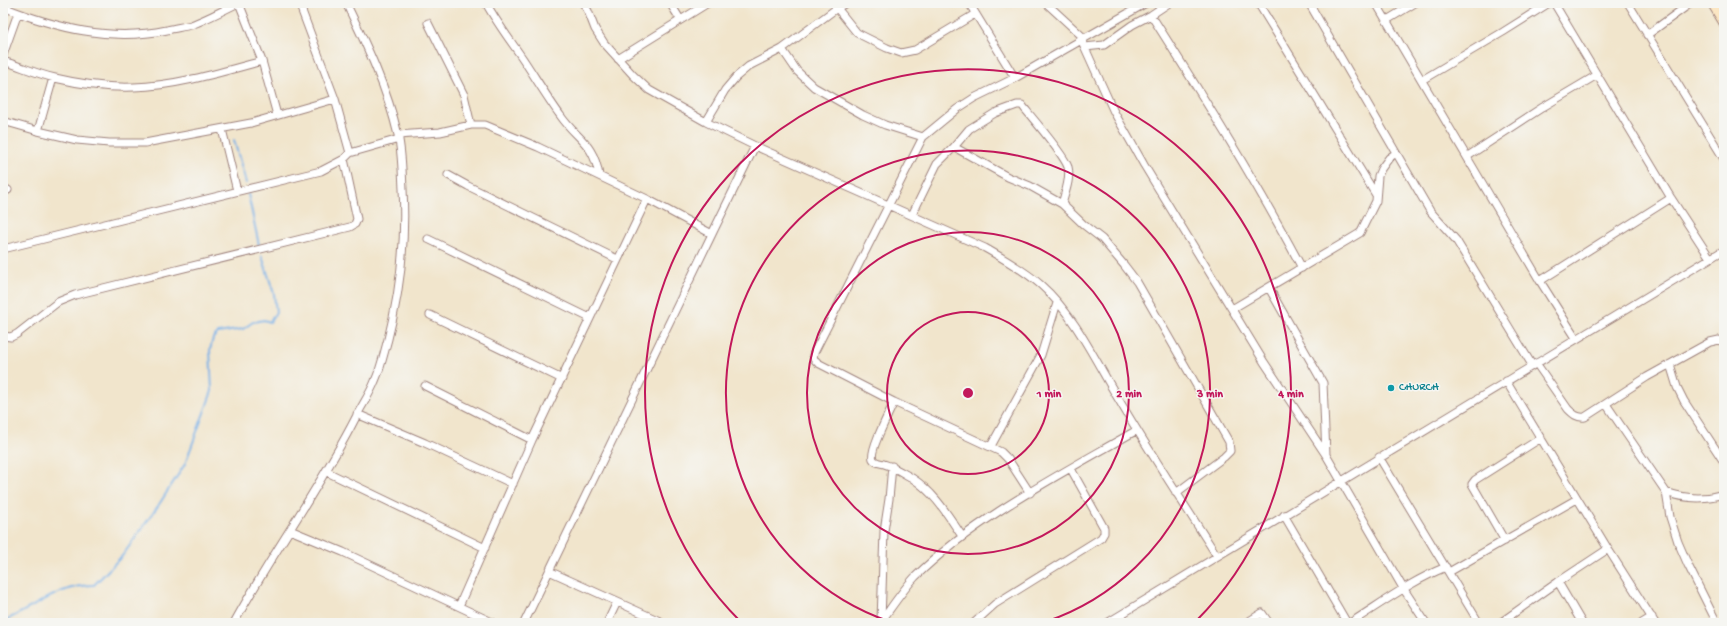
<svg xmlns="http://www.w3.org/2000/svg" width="1727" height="626" font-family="'Gochi Hand',sans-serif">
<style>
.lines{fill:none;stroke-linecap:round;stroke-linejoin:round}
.stream{stroke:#77b0e7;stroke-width:2}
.street-casing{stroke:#9e827c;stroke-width:9}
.secondary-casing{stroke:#9e827c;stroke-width:11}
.street{stroke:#fff;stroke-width:7}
.secondary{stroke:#fbe6c3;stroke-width:9}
.ring{fill:none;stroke:#c2185b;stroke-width:2}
.culture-dot{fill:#0f9aa8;stroke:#f6f6f2;stroke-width:1.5}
.labels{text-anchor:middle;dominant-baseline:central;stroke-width:3;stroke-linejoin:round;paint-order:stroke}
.culture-label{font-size:12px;fill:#0d838f;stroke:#f6f6f2;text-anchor:start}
.centre{fill:#c2185b;stroke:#f6f6f2;stroke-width:2}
.ring-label{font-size:12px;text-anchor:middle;font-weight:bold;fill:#c2185b;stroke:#f6f6f2;stroke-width:3;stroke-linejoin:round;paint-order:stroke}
</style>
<rect width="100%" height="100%" fill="#f6f6f2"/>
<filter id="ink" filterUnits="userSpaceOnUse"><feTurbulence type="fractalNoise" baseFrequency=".025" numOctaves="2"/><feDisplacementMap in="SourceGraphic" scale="8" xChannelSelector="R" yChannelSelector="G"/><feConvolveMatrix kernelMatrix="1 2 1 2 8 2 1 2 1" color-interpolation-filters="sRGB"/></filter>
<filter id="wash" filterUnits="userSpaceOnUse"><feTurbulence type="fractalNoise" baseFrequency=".012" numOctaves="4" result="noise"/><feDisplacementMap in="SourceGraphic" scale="16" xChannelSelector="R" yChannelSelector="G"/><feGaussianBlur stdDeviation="0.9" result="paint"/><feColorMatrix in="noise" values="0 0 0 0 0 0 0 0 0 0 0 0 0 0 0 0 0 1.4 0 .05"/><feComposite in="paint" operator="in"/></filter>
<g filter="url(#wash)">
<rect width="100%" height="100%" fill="#f1e5cc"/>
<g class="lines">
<path class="stream" d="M 234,140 L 246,183
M 248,194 L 259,245
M 3,621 C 33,609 61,584 94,585 L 123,555 L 158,506 L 185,464 L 212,391 L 210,350 L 213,338 L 218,333 L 243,329 L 253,322 L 264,320 L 270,322 L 276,312 L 274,294 L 262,256"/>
</g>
</g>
<g filter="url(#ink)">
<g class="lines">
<g class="street-casing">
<path id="street" d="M 239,3 L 262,61 L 277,115
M 299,3 L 335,99 L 350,153
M 486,3 C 497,23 510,40 523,59 C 535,77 547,97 560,115 C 577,140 593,141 599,175
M 583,3 L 588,11 L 595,29 L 604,43 L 633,75 L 649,90 L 706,122 L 755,146 L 985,248 C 1004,259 1024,270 1041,285 C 1074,314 1096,362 1119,400 C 1150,453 1184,504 1217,556
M 670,3 L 680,19
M 969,3 L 1015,78
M 1046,3 L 1084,38
M 1258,3 L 1376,195
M 1309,3 L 1430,211 L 1456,240 L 1532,365
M 1376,3 L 1540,281 L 1576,338
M 1554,3 L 1671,198 L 1710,258
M 1628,3 L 1724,159
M 3,7 C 56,28 110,42 167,30 C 175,28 183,27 191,25 C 207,19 222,11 238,3
M 837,8 L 857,33 L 887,48 L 901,53 L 915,50 L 975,14
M 1151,15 C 1204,98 1256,181 1302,268
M 1387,20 L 1415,3
M 428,23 L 464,95 L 471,125
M 1647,35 L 1691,3
M 1081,39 L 1114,112 L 1144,165 L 1264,362 L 1326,455 L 1403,588 L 1426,623
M 1085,47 L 1104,45 L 1132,25 L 1151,15 L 1169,3
M 782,49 L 797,71 L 814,87 L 863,115 L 885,125 L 923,137
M 3,55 L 18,13
M 618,59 L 708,3
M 3,61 C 20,66 37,74 55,78 C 80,84 107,88 134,87 C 175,86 222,72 262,61
M 1422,80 L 1503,32 L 1549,3
M 3,121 L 38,131 L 77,140 L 109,143 L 145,143 L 251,123 L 335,99
M 706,122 L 725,90 L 736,77 L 749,66 L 782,49 L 837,8 L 846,3
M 222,129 L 237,191
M 38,131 L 53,78
M 398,135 L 440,132 L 471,125 L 485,125 L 538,147 L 647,199
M 954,147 L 1008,177 L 1030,186 L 1062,204 L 1084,225 L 1102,239 L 1124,265 L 1137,282 L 1229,442 L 1230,451 L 1224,457 L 1176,493
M 1468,156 L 1543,107 L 1597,75
M 448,175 L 468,186 L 617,259
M 3,188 L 8,190 L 3,190
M 912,215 L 937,164 L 954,147 L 969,129 L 995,113 L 1017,105 L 1022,105 L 1025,109 C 1035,121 1064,155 1068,167 C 1071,178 1065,193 1062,204
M 428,239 L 590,318
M 3,249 L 321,171 L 344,159 L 350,153 L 399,139
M 1540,281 L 1671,198
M 1269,288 L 1323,383 L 1326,455
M 1232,309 L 1360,233 L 1376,201 L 1378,176 L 1381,169 L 1389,158 L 1396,153
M 430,315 L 562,379
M 3,336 L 11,337 L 17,334 L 58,302 L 75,295 L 350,227 L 355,224 L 357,219 L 344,159
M 1536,363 L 1568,409 C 1573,414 1577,418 1585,417 L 1647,377 L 1710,342 L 1719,340 L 1724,343
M 1670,364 L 1677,387 L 1684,401 L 1724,462
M 1506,381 L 1608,549 L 1655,623
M 425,386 L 532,440
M 894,402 C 890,411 869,451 873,459 C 875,463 881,463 884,464 C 894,467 903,473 912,478 C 935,493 947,514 962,536
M 1606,404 L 1666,492 L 1670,517 L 1678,542 L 1688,565 L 1717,623
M 357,414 L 425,443 L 513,484
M 991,446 L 1041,355 L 1057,303
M 1379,457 L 1479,623
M 327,472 L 485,548
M 1666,492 C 1685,499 1704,500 1724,494
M 1030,493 L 1008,459 L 1001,452 L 894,402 L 818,363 L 814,359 L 813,355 L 923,137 L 957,109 L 974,98 L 1015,78 L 1146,3
M 1284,515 L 1347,623
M 290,530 L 343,552 L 494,623
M 1505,541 L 1472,484 L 1475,480 L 1541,438
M 549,571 L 664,623
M 1449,572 L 1577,499
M 1558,582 L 1582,623
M 459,606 L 532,440 L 647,199 L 712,234
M 881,621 L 884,531 L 889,499 L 892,466
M 234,623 C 272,553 320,488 356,417 C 362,405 370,394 375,381 C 381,368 384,353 388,339 C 401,288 406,241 403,189 C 402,171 402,152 398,135 C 387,88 367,46 346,3
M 524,623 L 712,234 L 755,146
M 607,623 L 617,602
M 880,623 C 891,608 902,591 915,577 C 976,517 1063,473 1137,430
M 974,623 L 995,604 L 1101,538 L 1104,533 L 1104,528 L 1071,469
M 1107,623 L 1724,250
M 1246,623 L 1262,613 L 1269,623
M 1350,623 C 1382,603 1411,581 1446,567
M 1500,623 L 1558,582 L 1608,549
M 1642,623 L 1652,617"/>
</g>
<g class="secondary-casing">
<path id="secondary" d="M 1712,3 L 1724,23"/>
</g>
<use href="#street" class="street"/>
<use href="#secondary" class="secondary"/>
</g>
</g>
<g class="ring">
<circle cx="968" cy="393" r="81"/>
<circle cx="968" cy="393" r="161"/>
<path d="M891 622A242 242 0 1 1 1045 622"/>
<path d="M740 621A323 323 0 1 1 1196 621"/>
</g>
<circle class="culture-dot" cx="1391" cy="388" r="4"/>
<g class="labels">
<g class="culture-label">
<text x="1399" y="388">CHURCH</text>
</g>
</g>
<circle cx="968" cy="393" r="6" class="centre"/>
<g class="ring-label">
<text x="1049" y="397">1 min</text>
<text x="1129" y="397">2 min</text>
<text x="1210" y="397">3 min</text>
<text x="1291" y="397">4 min</text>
</g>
<rect width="1727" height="626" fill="none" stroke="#f6f6f2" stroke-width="16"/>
</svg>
